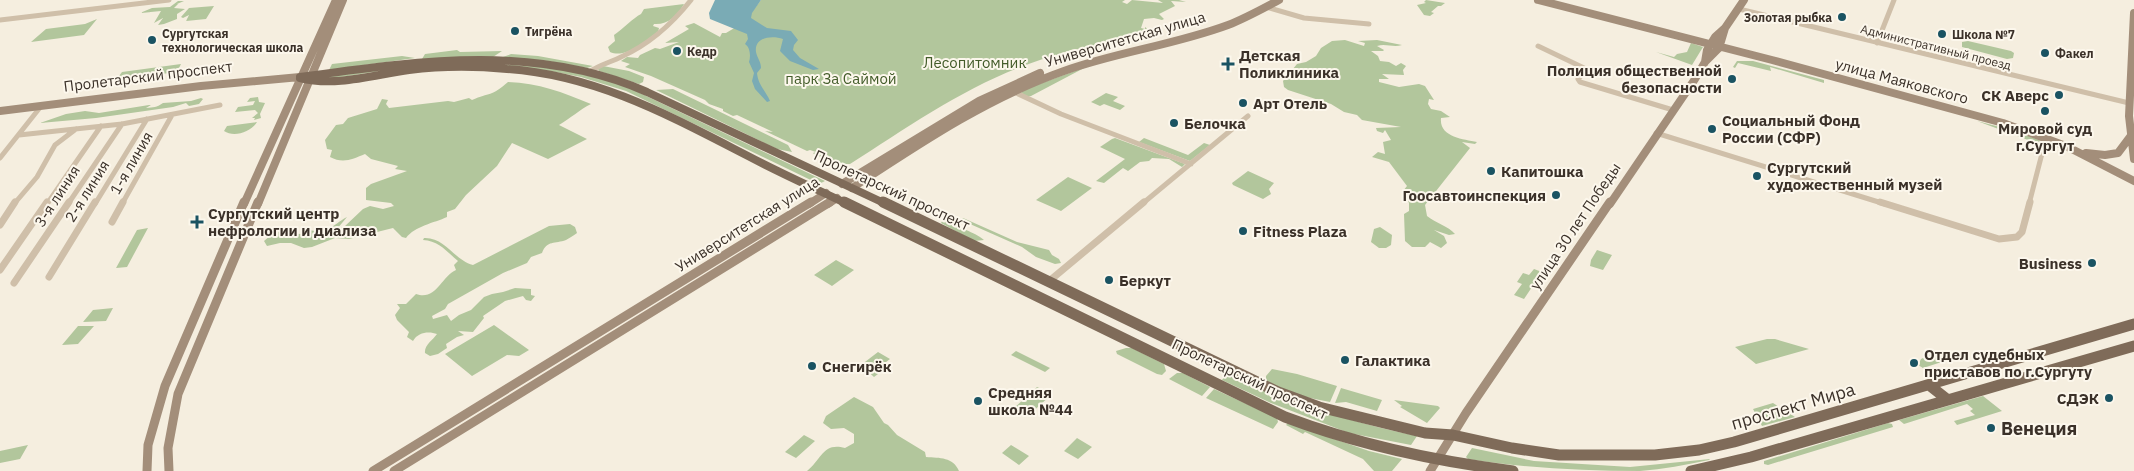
<svg xmlns="http://www.w3.org/2000/svg" width="2134" height="471" font-family="'IBM Plex Sans',sans-serif">
<style>
.green{fill:#b2c69c}
.water{fill:#7aabb5}
.lines{fill:none;stroke-linecap:round;stroke-linejoin:round}
.street-far1{stroke:#cfbfa9;stroke-width:5}
.street{stroke:#cfbfa9;stroke-width:7}
.secondary-far1{stroke:#a38e7a;stroke-width:8}
.secondary{stroke:#a38e7a;stroke-width:9}
.primary-far1{stroke:#7f6b59;stroke-width:8}
.primary{stroke:#7f6b59;stroke-width:11}
.poi-dot{fill:#1a5362;stroke:#fcf7ec;stroke-width:2}
.labels{text-anchor:middle;dominant-baseline:central;stroke-width:4;stroke-linejoin:round;paint-order:stroke}
.far-poi-label{font-size:12px;font-weight:bold;fill:#3b3129;stroke:#fcf7ec;text-anchor:start}
.far-street-label{font-size:12px;fill:#3b3129;stroke:#fcf7ec}
.street-label{font-size:15px;fill:#3b3129;stroke:#fcf7ec}
.poi-label{font-size:15px;font-weight:bold;fill:#3b3129;stroke:#fcf7ec;text-anchor:start}
.park-label{font-size:15px;fill:#435c2a;stroke:#fcf7ec}
.near-street-label{font-size:18px;fill:#3b3129;stroke:#fcf7ec}
.near-poi-label{font-size:18px;font-weight:bold;fill:#3b3129;stroke:#fcf7ec;text-anchor:start}
</style>
<rect width="100%" height="100%" fill="#f5eedf"/>
<path class="green" d="M 761,0 L 1125,0 L 1122,2 L 1127,4 L 1132,0 L 1163,3 L 1158,0 L 1179,0 L 1186,2 L 1171,1 L 1175,6 L 1159,14 L 1164,19 L 1162,20 L 1154,18 L 1144,19 L 1141,28 L 1145,29 L 1145,27 L 1150,31 L 1080,49 C 1070,49 1060,54 1050,57 C 977,78 914,123 850,164 L 841,164 L 820,154 L 825,158 L 815,155 L 813,153 L 816,152 L 810,150 L 807,151 L 765,131 L 773,132 L 737,115 L 733,116 L 723,111 L 723,109 L 709,104 L 705,100 L 651,76 L 625,67 L 630,64 L 621,61 L 627,57 L 638,58 L 640,55 L 655,48 L 660,49 L 679,42 L 665,43 L 689,29 L 685,26 L 694,23 L 720,37 L 722,33 L 726,33 L 751,18 L 751,13 Z
M 1426,0 L 1445,3 L 1441,6 L 1438,6 L 1431,12 L 1434,13 L 1430,16 L 1424,15 L 1417,5 L 1426,3 L 1424,2 Z
M 178,1 L 184,1 L 177,4 L 178,4 L 174,8 L 185,9 L 177,14 L 177,19 L 164,24 L 158,25 L 163,18 L 154,23 L 161,11 L 140,13 L 152,8 L 170,7 Z
M 684,4 C 677,16 668,25 654,24 L 653,26 L 659,28 L 658,32 C 645,41 626,59 610,52 L 608,47 L 615,41 L 614,35 C 623,29 633,18 641,14 L 644,9 Z
M 214,6 L 206,19 L 186,21 L 189,15 L 183,18 L 181,17 L 189,8 Z
M 97,19 L 84,35 L 31,42 L 46,29 L 85,24 Z
M 1345,40 L 1364,46 L 1365,43 L 1358,41 L 1377,40 L 1402,45 C 1393,48 1386,43 1377,46 L 1384,50 L 1383,51 L 1371,51 L 1378,56 L 1380,61 L 1389,62 L 1396,66 L 1401,63 L 1406,66 L 1403,70 L 1404,75 L 1382,74 L 1389,79 L 1379,79 L 1379,82 L 1399,87 L 1419,84 L 1425,86 L 1434,100 L 1429,99 L 1428,104 L 1431,109 L 1441,111 L 1450,117 L 1441,118 C 1439,137 1463,139 1477,142 L 1475,144 L 1462,142 L 1470,148 L 1425,205 L 1427,216 C 1436,223 1448,226 1455,234 L 1449,235 L 1434,230 L 1444,236 L 1447,243 L 1441,248 L 1430,242 L 1425,247 L 1412,247 L 1405,241 L 1404,214 L 1409,211 L 1409,203 L 1403,191 L 1407,186 L 1389,162 L 1372,157 L 1378,152 L 1385,154 L 1383,142 L 1391,140 L 1385,130 L 1383,133 L 1377,131 L 1376,128 L 1401,127 L 1362,120 L 1357,115 L 1344,112 L 1331,104 L 1288,90 L 1284,87 L 1283,81 L 1297,64 L 1306,62 L 1316,56 L 1321,48 L 1332,41 Z
M 1968,41 L 2011,51 L 2014,53 L 2013,58 L 2007,59 L 1962,47 L 1962,42 Z
M 1691,43 L 1703,47 L 1692,65 L 1656,52 L 1674,57 L 1677,54 L 1687,52 Z
M 457,50 L 460,52 L 502,51 L 493,57 L 422,59 L 425,54 Z
M 511,54 L 538,56 L 593,66 L 587,68 L 548,61 L 503,57 Z
M 402,56 L 415,58 L 329,70 L 332,64 Z
M 1737,61 L 1753,61 L 1824,80 L 1824,83 L 1770,67 L 1771,71 L 1738,63 L 1735,68 L 1733,67 Z
M 453,62 L 554,67 L 621,84 L 825,181 L 819,184 L 626,91 L 581,77 L 550,71 L 400,68 L 328,79 L 329,74 Z
M 181,64 L 177,72 L 116,80 L 122,72 Z
M 603,66 L 629,71 L 644,77 L 643,82 L 639,84 L 599,71 L 598,69 Z
M 1086,67 L 1031,96 L 1026,97 L 1020,91 Z
M 508,82 C 539,83 562,92 591,104 C 579,110 571,118 559,125 L 587,139 L 548,159 L 512,143 L 497,166 L 466,195 L 455,209 L 447,212 L 447,217 C 434,223 415,226 406,238 L 402,237 L 393,228 L 349,239 L 335,238 L 312,247 L 304,248 L 291,243 L 280,243 L 267,246 L 264,241 L 271,235 L 275,228 L 288,233 L 301,234 L 309,230 L 327,233 L 327,229 C 335,226 339,221 347,217 L 337,229 L 344,227 L 363,209 L 370,206 L 383,209 L 394,206 L 391,203 L 366,200 L 366,188 L 371,184 L 407,171 L 395,169 L 398,166 L 371,159 L 365,154 C 353,159 343,164 330,157 L 332,150 L 327,149 L 325,140 L 336,125 L 343,124 L 348,118 L 377,109 L 382,99 L 388,100 L 386,104 L 389,108 L 448,101 L 454,102 L 469,98 L 472,100 C 490,92 491,97 508,82 Z
M 673,89 L 788,145 L 792,152 L 777,149 L 656,90 Z
M 1106,93 L 1118,97 L 1113,101 L 1125,106 L 1120,110 L 1104,104 L 1100,106 L 1091,102 Z
M 258,97 L 259,102 L 265,103 L 260,114 L 261,118 L 254,120 L 255,118 L 252,118 L 258,113 L 255,110 L 235,112 L 238,107 L 253,105 L 255,101 L 247,102 L 250,98 Z
M 201,98 L 203,99 L 199,104 L 189,106 L 186,103 L 173,107 L 96,118 L 40,123 L 66,114 L 85,111 L 99,113 L 149,105 L 151,105 L 146,108 C 154,107 156,108 163,103 L 191,101 Z
M 1977,121 L 2019,132 L 2041,141 L 2039,144 Z
M 257,122 C 251,132 234,138 224,131 L 227,126 Z
M 1115,138 L 1185,164 L 1182,167 L 1169,159 L 1152,158 L 1149,161 L 1140,162 L 1128,171 L 1123,168 L 1104,183 L 1096,181 L 1125,159 L 1100,147 L 1112,139 Z
M 1144,138 L 1188,155 L 1204,143 L 1210,145 L 1190,161 L 1139,142 Z
M 1248,171 L 1274,183 L 1269,189 L 1271,194 L 1263,199 L 1233,185 L 1232,183 Z
M 1068,177 L 1092,188 L 1061,211 L 1036,200 Z
M 945,216 C 953,220 959,226 966,230 C 973,233 978,235 984,240 L 974,241 L 941,223 Z
M 963,218 L 1017,242 L 1049,250 L 1052,255 L 1059,259 L 1061,263 L 1055,264 L 1036,257 L 1022,247 L 961,220 Z
M 570,224 L 575,227 L 577,233 C 574,235 570,238 566,240 C 555,244 547,240 542,253 L 531,257 L 527,263 L 503,273 L 448,304 L 445,309 L 432,316 L 433,319 L 447,315 L 451,321 L 459,315 L 471,310 L 484,297 L 492,294 L 503,292 L 515,288 L 531,289 L 531,295 L 535,296 L 531,301 L 526,300 L 523,296 L 505,301 L 483,316 L 484,318 L 473,332 L 458,331 L 464,335 L 457,337 L 446,344 L 447,348 L 438,354 L 430,356 L 425,353 C 424,345 433,340 437,334 C 429,331 418,332 413,341 L 407,337 L 409,332 L 397,320 L 395,315 L 400,308 L 397,304 L 406,304 L 416,294 C 436,301 441,277 456,270 L 454,265 L 458,261 C 446,251 439,241 423,240 L 424,238 C 445,237 454,260 473,265 L 549,226 Z
M 1380,227 L 1392,235 L 1391,245 L 1386,248 L 1379,248 L 1371,242 L 1374,229 Z
M 148,228 L 127,267 L 116,268 L 137,230 Z
M 1597,250 L 1612,255 L 1603,270 L 1590,266 L 1591,260 Z
M 836,260 L 854,270 L 832,286 L 814,275 Z
M 1534,269 L 1542,272 L 1524,299 L 1514,295 L 1522,284 L 1517,282 L 1523,273 L 1529,275 Z
M 113,308 L 106,321 L 83,322 L 93,310 Z
M 494,325 L 529,350 L 519,356 L 507,355 L 472,376 L 445,354 Z
M 78,326 L 94,326 L 78,344 L 62,345 Z
M 1767,339 L 1775,339 L 1809,349 L 1756,364 L 1735,347 Z
M 1126,348 L 1132,348 L 1164,364 L 1166,371 L 1162,375 L 1157,374 L 1117,354 L 1116,351 Z
M 1016,351 L 1050,368 L 1045,372 L 1011,355 Z
M 878,352 L 890,359 L 878,368 L 882,371 L 874,377 L 861,365 Z
M 1933,353 L 1951,359 L 1923,368 L 1918,365 L 1921,359 Z
M 1272,369 L 1297,374 L 1337,386 L 1330,402 C 1309,398 1284,393 1266,380 L 1266,376 Z
M 1177,373 L 1183,373 L 1210,387 L 1202,396 L 1169,379 Z
M 1227,374 C 1291,403 1348,422 1417,436 L 1411,445 L 1349,433 L 1271,403 L 1222,380 Z
M 1037,387 L 1052,394 L 1028,416 L 1014,408 Z
M 1341,388 L 1382,400 L 1377,411 L 1346,402 L 1335,403 Z
M 1214,389 L 1277,418 L 1278,422 L 1273,429 L 1206,398 Z
M 1983,396 L 2002,411 L 1957,425 L 1954,421 L 1975,415 L 1970,411 L 1973,409 L 1967,404 L 1904,424 L 1899,420 Z
M 854,397 L 873,407 L 884,423 L 888,425 L 897,435 L 925,452 L 926,457 C 940,458 953,457 959,471 L 807,471 C 822,459 823,442 845,448 L 854,443 L 854,434 L 844,428 L 831,429 L 823,423 L 826,416 Z
M 1394,400 L 1438,406 L 1440,408 L 1427,423 L 1400,407 L 1402,406 Z
M 1773,403 L 1795,417 L 1762,426 L 1753,409 Z
M 1288,423 L 1369,451 L 1402,459 L 1392,471 L 1374,471 L 1363,459 L 1305,432 L 1303,434 L 1286,425 Z
M 1888,423 L 1892,424 L 1893,427 L 1768,465 L 1764,464 L 1764,461 Z
M 804,435 L 815,441 L 796,458 L 785,452 Z
M 1077,438 L 1092,447 L 1078,459 L 1064,451 Z
M 28,445 L 20,459 L 0,463 L 0,451 Z
M 1011,445 L 1029,456 L 1019,465 L 1002,453 Z
M 1472,448 L 1534,461 L 1630,467 L 1710,459 L 1709,460 C 1686,465 1663,469 1640,471 C 1583,471 1524,468 1468,459 L 1466,457 Z"/>
<path class="water" d="M 715,0 L 761,0 L 752,13 L 751,18 L 767,28 L 791,31 L 798,40 L 794,45 L 793,50 L 800,58 L 819,69 L 813,70 L 790,61 L 780,51 L 783,39 C 772,35 754,37 756,52 C 757,58 761,61 761,68 L 757,73 C 758,85 766,91 770,101 L 767,102 L 755,89 L 752,81 L 754,73 L 749,62 C 751,56 750,47 745,44 L 748,39 L 747,34 L 710,19 L 709,13 Z"/>
<g class="lines">
<path class="street-far1" d="M 1266,7 L 1304,18 L 1369,24
M 1739,9 L 2129,103
M 0,20 L 169,0
M 1877,43 L 1894,0
M 1538,46 L 1584,68 L 1585,71 L 1578,79 L 1580,82 L 1673,110
M 589,72 C 599,65 611,62 621,57 C 650,44 672,24 691,0
M 1012,91 L 1061,114 L 1191,164
M 1656,133 L 1885,204
M 19,135 L 122,124 L 220,105
M 0,158 L 42,105
M 14,204 L 37,177 L 55,145 L 76,129
M 47,204 L 101,126
M 68,204 L 122,124
M 95,204 L 147,119
M 122,204 L 172,115
M 1142,204 L 1248,116
M 2029,204 L 2046,138"/>
<path class="street" d="M 1880,202 L 1999,239 L 2017,237 L 2022,232 L 2030,202
M 112,222 L 123,202
M 0,225 L 15,202
M 0,270 L 47,202
M 49,277 L 95,202
M 1048,282 L 1144,202
M 14,283 L 69,202"/>
<path class="secondary-far1" d="M 1538,0 L 1772,60 L 2003,123 L 2066,146 L 2134,181
M 2134,13 L 2129,116 L 2134,159
M 1705,62 L 1719,48 L 1725,28
M 0,111 L 201,86 L 300,77
M 2086,153 L 2105,155 L 2118,153 L 2130,137
M 842,184 L 979,101 L 1040,73
M 852,188 C 919,144 987,98 1064,71 C 1117,52 1174,45 1228,25 C 1246,18 1262,9 1279,0
M 244,204 L 336,0
M 258,204 L 343,0
M 809,204 L 826,193
M 828,204 L 837,198
M 1610,204 L 1695,79 L 1705,62 L 1707,50 L 1715,37 L 1725,28 L 1744,0"/>
<path class="secondary" d="M 147,471 L 148,445 L 165,386 L 244,202
M 169,471 L 168,448 L 178,394 L 258,202
M 373,471 L 811,202
M 394,471 L 830,202
M 1430,471 L 1466,413 L 1610,202"/>
<path class="primary-far1" d="M 300,77 C 417,61 535,43 647,92 L 886,204
M 300,78 C 336,87 373,75 409,70 C 441,66 475,66 507,69 C 596,75 670,116 748,156 C 780,173 814,188 847,204"/>
<path class="primary" d="M 844,202 L 1285,417 C 1359,445 1435,461 1513,471
M 883,202 L 1278,392 L 1319,407 L 1425,433 L 1453,435 L 1512,448 L 1559,455 L 1655,455 L 1699,450 L 1734,442 L 2134,324
M 1929,385 L 1948,400
M 1691,471 L 1751,457 L 2134,346"/>
</g>
<g class="poi-dot">
<circle cx="1842" cy="17" r="5"/>
<circle cx="515" cy="31" r="5"/>
<circle cx="1942" cy="34" r="5"/>
<circle cx="152" cy="40" r="5"/>
<circle cx="677" cy="51" r="5"/>
<circle cx="2045" cy="53" r="5"/>
<path d="M1225.5 56.5h5v5h5v5h-5v5h-5v-5h-5v-5h5z"/>
<circle cx="1732" cy="79" r="5"/>
<circle cx="2059" cy="95" r="5"/>
<circle cx="1243" cy="103" r="5"/>
<circle cx="2045" cy="111" r="5"/>
<circle cx="1174" cy="123" r="5"/>
<circle cx="1712" cy="129" r="5"/>
<circle cx="1491" cy="171" r="5"/>
<circle cx="1757" cy="176" r="5"/>
<circle cx="1556" cy="195" r="5"/>
<path d="M194.5 214.5h5v5h5v5h-5v5h-5v-5h-5v-5h5z"/>
<circle cx="1243" cy="231" r="5"/>
<circle cx="2092" cy="263" r="5"/>
<circle cx="1109" cy="280" r="5"/>
<circle cx="1345" cy="360" r="5"/>
<circle cx="1914" cy="363" r="5"/>
<circle cx="812" cy="366" r="5"/>
<circle cx="2109" cy="398" r="5"/>
<circle cx="978" cy="401" r="5"/>
<circle cx="1991" cy="428" r="5"/>
</g>
<g class="labels">
<g class="far-poi-label">
<text x="1832" y="17" text-anchor="end">Золотая рыбка</text>
<text x="525" y="31">Тигрёна</text>
<text x="162" y="33">Сургутская<tspan x="162" dy="14">технологическая школа</tspan></text>
<text x="1952" y="34">Школа №7</text>
<text x="687" y="51">Кедр</text>
<text x="2055" y="53">Факел</text>
</g>
<g class="far-street-label">
<text transform="translate(1936 47) rotate(14)">Административный проезд</text>
</g>
<g class="street-label">
<text transform="translate(1125 39) rotate(-16)">Университетская улица</text>
<text transform="translate(148 76) rotate(-7)">Пролетарский проспект</text>
<text transform="translate(1902 81) rotate(15)">улица Маяковского</text>
<text transform="translate(131 163) rotate(-60)">1-я линия</text>
<text transform="translate(892 190) rotate(25)">Пролетарский проспект</text>
<text transform="translate(87 191) rotate(-58)">2-я линия</text>
<text transform="translate(57 196) rotate(-57)">3-я линия</text>
<text transform="translate(747 224) rotate(-32)">Университетская улица</text>
<text transform="translate(1575 226) rotate(-56)">улица 30 лет Победы</text>
<text transform="translate(1250 379) rotate(25)">Пролетарский проспект</text>
</g>
<g class="poi-label">
<text x="1239" y="55">Детская<tspan x="1239" dy="17">Поликлиника</tspan></text>
<text x="1722" y="70" text-anchor="end">Полиция общественной<tspan x="1722" dy="17">безопасности</tspan></text>
<text x="2049" y="95" text-anchor="end">СК Аверс</text>
<text x="1253" y="103">Арт Отель</text>
<text x="1722" y="120">Социальный Фонд<tspan x="1722" dy="17">России (СФР)</tspan></text>
<text x="1184" y="123">Белочка</text>
<text x="2045" y="128" text-anchor="middle">Мировой суд<tspan x="2045" dy="17">г.Сургут</tspan></text>
<text x="1767" y="167">Сургутский<tspan x="1767" dy="17">художественный музей</tspan></text>
<text x="1501" y="171">Капитошка</text>
<text x="1546" y="195" text-anchor="end">Гоосавтоинспекция</text>
<text x="208" y="213">Сургутский центр<tspan x="208" dy="17">нефрологии и диализа</tspan></text>
<text x="1253" y="231">Fitness Plaza</text>
<text x="2082" y="263" text-anchor="end">Business</text>
<text x="1119" y="280">Беркут</text>
<text x="1924" y="354">Отдел судебных<tspan x="1924" dy="17">приставов по г.Сургуту</tspan></text>
<text x="1355" y="360">Галактика</text>
<text x="822" y="366">Снегирёк</text>
<text x="988" y="392">Средняя<tspan x="988" dy="17">школа №44</tspan></text>
<text x="2099" y="398" text-anchor="end">СДЭК</text>
</g>
<g class="park-label">
<text x="975" y="62">Лесопитомник</text>
<text x="841" y="78">парк За Саймой</text>
</g>
<g class="near-street-label">
<text transform="translate(1793 406) rotate(-16)">проспект Мира</text>
</g>
<g class="near-poi-label">
<text x="2001" y="428">Венеция</text>
</g>
</g>
</svg>
